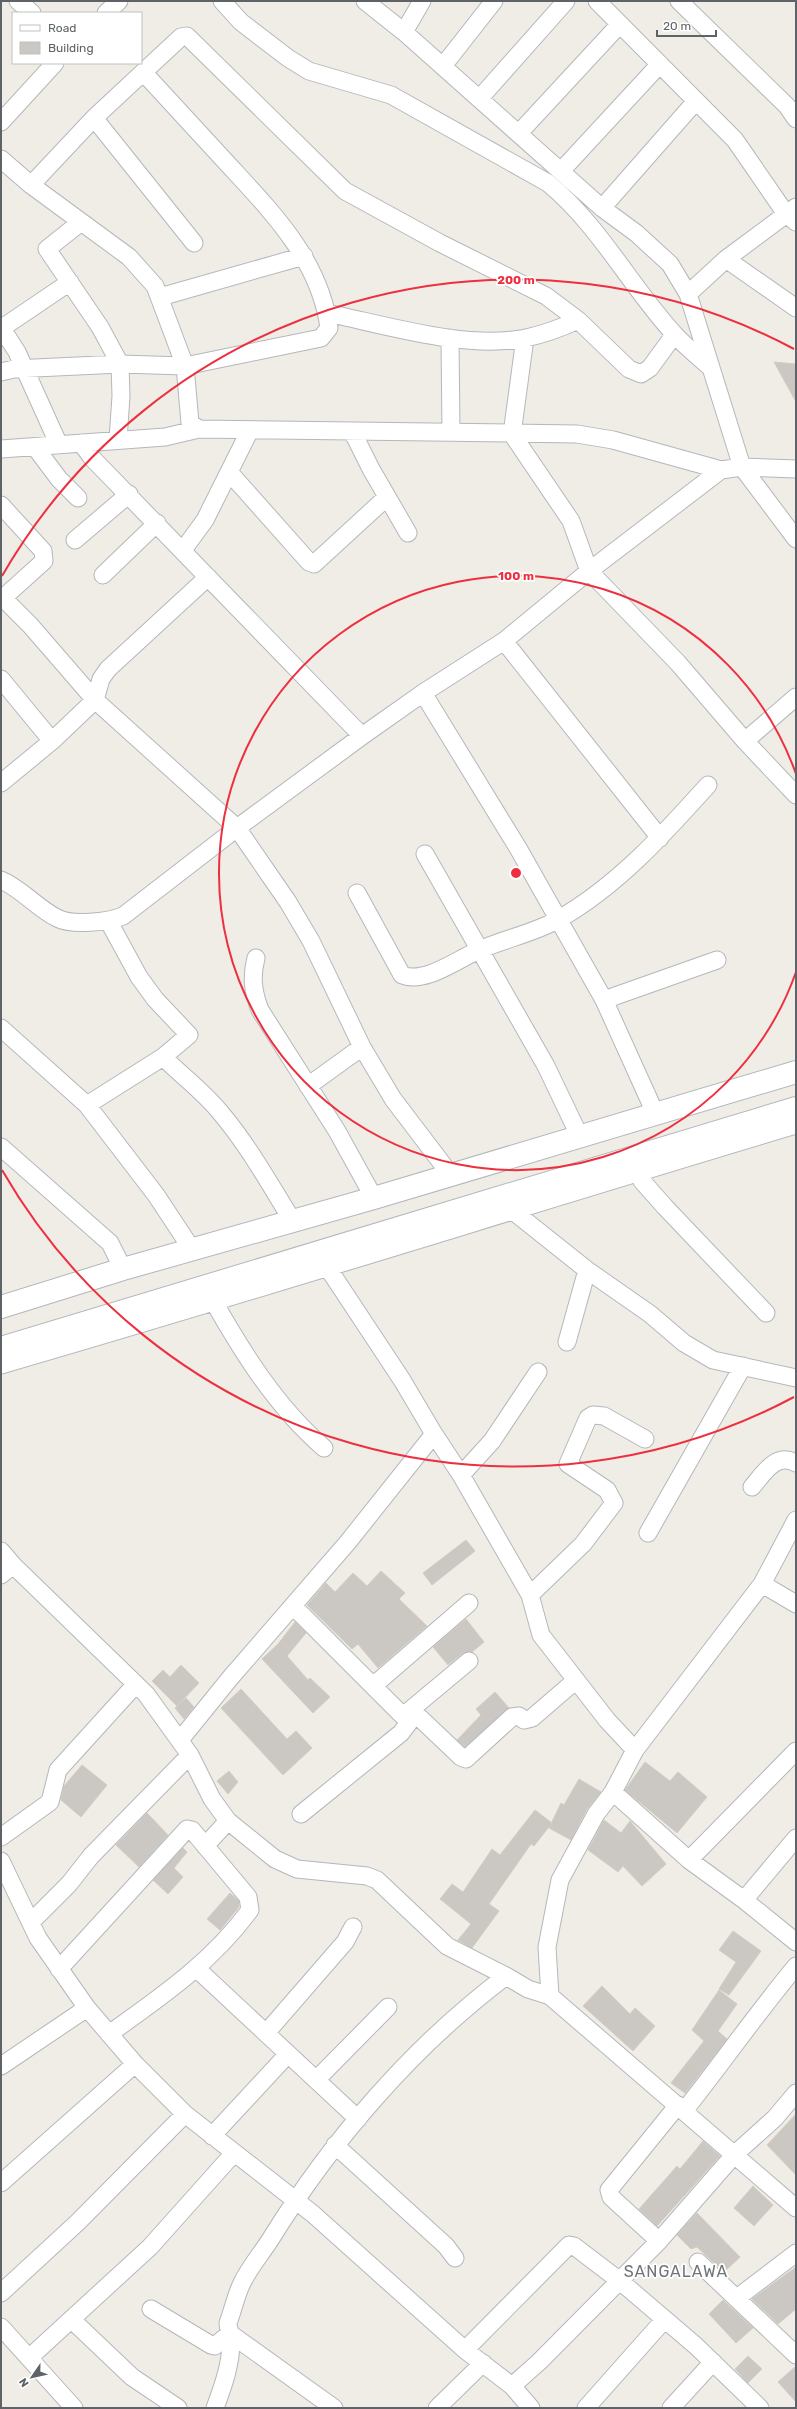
<svg xmlns="http://www.w3.org/2000/svg" width="797" height="2409" font-family="Rubik,sans-serif">
<style>
.building{fill:#cbc7c2;stroke:#d5cdc4}
.lines{fill:none;stroke-linecap:round;stroke-linejoin:round}
.street-casing{stroke:#b3b8bb;stroke-width:19}
.secondary-casing{stroke:#b2b7bb;stroke-width:24}
.street{stroke:#fff;stroke-width:17}
.secondary{stroke:#fff;stroke-width:22}
.ring{fill:none;stroke:#ed2f3f;stroke-width:2}
.labels{text-anchor:middle;dominant-baseline:central;stroke-width:3.5;stroke-linejoin:round;paint-order:stroke}
.quarter-label{font-size:16px;letter-spacing:1px;fill:#6f7579;stroke:#fff}
.centre{fill:#ed2f3f;stroke:#fff;stroke-width:2}
.ring-label{font-size:12px;text-anchor:middle;font-weight:bold;fill:#ed2f3f;stroke:#fff;stroke-width:3.5;stroke-linejoin:round;paint-order:stroke}
</style>
<rect width="100%" height="100%" fill="#f0ece6"/>
<path class="building" d="M 774,362 L 796,364 L 796,402 Z
M 466,1540 L 475,1551 L 432,1585 L 423,1573 Z
M 381,1571 L 405,1593 L 399,1599 L 427,1626 L 378,1668 L 358,1644 L 352,1649 L 307,1605 L 326,1583 L 335,1592 L 353,1573 L 367,1586 Z
M 466,1619 L 484,1642 L 472,1652 L 463,1653 L 448,1665 L 433,1647 Z
M 295,1622 L 306,1633 L 287,1656 L 308,1680 L 310,1678 L 330,1697 L 313,1713 L 262,1659 L 278,1644 Z
M 181,1665 L 199,1683 L 177,1706 L 152,1681 L 163,1670 L 170,1677 Z
M 241,1689 L 287,1739 L 296,1731 L 312,1748 L 283,1775 L 221,1708 Z
M 495,1692 L 509,1708 L 465,1747 L 457,1740 L 481,1715 L 476,1709 Z
M 186,1698 L 194,1707 L 184,1719 L 175,1708 Z
M 645,1762 L 670,1781 L 678,1772 L 707,1797 L 677,1833 L 625,1790 Z
M 82,1765 L 107,1785 L 81,1817 L 61,1800 L 64,1786 Z
M 229,1771 L 238,1782 L 228,1794 L 217,1781 Z
M 579,1779 L 601,1792 L 587,1809 L 571,1840 L 549,1828 L 561,1803 L 564,1805 Z
M 535,1810 L 552,1823 L 534,1846 L 531,1844 L 489,1904 L 499,1911 L 472,1948 L 458,1940 L 471,1924 L 440,1899 L 452,1884 L 463,1892 L 492,1849 L 500,1855 Z
M 147,1813 L 168,1835 L 139,1867 L 116,1845 Z
M 604,1820 L 621,1833 L 630,1821 L 666,1864 L 642,1886 L 623,1866 L 618,1872 L 588,1850 Z
M 183,1848 L 187,1852 L 174,1868 L 183,1877 L 168,1894 L 153,1880 Z
M 230,1893 L 239,1901 L 239,1907 L 220,1930 L 207,1919 Z
M 733,1931 L 761,1951 L 729,1995 L 719,1989 L 736,1962 L 719,1950 Z
M 602,1986 L 630,2014 L 635,2008 L 655,2026 L 633,2051 L 583,2006 Z
M 719,1990 L 737,2004 L 718,2031 L 727,2039 L 685,2093 L 671,2083 L 704,2041 L 692,2030 Z
M 796,2114 L 796,2175 L 767,2145 Z
M 703,2141 L 720,2156 L 657,2226 L 639,2209 L 677,2166 L 680,2169 Z
M 753,2186 L 773,2205 L 754,2226 L 734,2208 Z
M 697,2213 L 740,2257 L 724,2272 L 697,2247 L 691,2249 L 677,2235 Z
M 796,2267 L 796,2309 L 778,2324 L 752,2299 Z
M 723,2300 L 753,2328 L 736,2343 L 709,2314 Z
M 748,2356 L 762,2369 L 748,2383 L 735,2369 Z
M 796,2366 L 796,2402 L 778,2382 Z"/>
<g class="lines">
<g class="street-casing">
<path id="street" d="M 18,1 L 32,13
M 222,1 L 241,22 L 288,58 L 309,71 L 391,95 L 548,183 C 600,226 630,286 675,335 C 686,347 699,357 711,368
M 365,1 L 404,32 L 602,208 L 636,233 L 670,264 L 688,294 L 742,467 L 796,539
M 597,1 L 735,140 L 786,214 L 796,222
M 679,1 L 787,106 L 796,119
M 106,13 L 119,1
M 404,32 L 422,1
M 443,66 L 494,1
M 479,99 L 566,1
M 94,118 L 194,243
M 1,122 L 55,63
M 519,133 L 620,24
M 1,159 L 31,185 L 129,257 L 155,286 L 185,366 L 321,338 L 329,328 C 320,259 270,210 225,161 C 198,132 171,102 143,72
M 561,171 L 660,64
M 31,185 L 94,118 L 181,37 L 187,36 L 345,191 L 440,243 L 546,296 L 578,320 L 629,369 L 641,374 L 650,368 L 674,335
M 602,208 L 696,101
M 81,222 L 47,249 L 100,327 L 120,364 L 121,396 L 118,440
M 726,259 L 796,308
M 688,294 L 726,259 L 796,207
M 160,297 L 304,256
M 327,313 C 386,325 466,350 526,338 C 544,334 561,328 578,320
M 1,327 L 17,352 L 59,445
M 2,328 L 70,282
M 450,338 L 451,432
M 525,338 L 512,434 L 571,521 L 589,571 L 678,663 L 745,741 L 796,795
M 1,372 L 14,369 L 120,364 L 185,366 L 190,423 L 199,429 L 577,434 L 613,440 L 721,470 L 742,467 L 796,469
M 352,431 L 371,469 L 408,533
M 81,443 L 93,459 L 362,736
M 35,447 L 59,479 L 78,498
M 1,449 L 165,437 L 199,429
M 229,472 L 309,562 L 314,564 L 387,497
M 1,505 L 43,551 L 44,561 L 3,598
M 75,540 L 129,494
M 183,550 L 205,520 L 250,430
M 103,575 L 157,523
M 1,596 L 30,625 L 95,700 L 237,828 L 288,902 L 311,941 L 362,1047 L 393,1099 L 450,1174
M 504,641 L 660,838
M 1,679 L 52,741
M 423,693 L 518,848 L 604,1000 L 656,1115
M 745,741 L 796,697
M 1,783 L 52,741 L 95,700 L 101,679 L 108,669 L 208,577
M 425,854 L 546,1066 L 579,1135
M 1,880 C 22,889 37,908 57,918 C 72,926 108,922 123,916 L 237,828 L 362,736 L 423,693 L 504,641 L 589,571 L 721,470
M 357,893 L 402,975 C 424,984 455,961 475,952 C 502,939 533,934 559,919 C 617,886 664,834 708,785
M 256,958 C 251,977 253,992 260,1010 L 337,1131 L 374,1198
M 604,1000 L 717,960
M 1,1028 L 87,1105 L 156,1195 L 193,1251
M 163,1057 C 182,1076 203,1091 220,1112 C 248,1145 269,1183 292,1220
M 308,1086 L 362,1047
M 87,1105 L 163,1057 L 189,1035 L 155,999 L 139,977 L 109,922
M 1,1147 L 110,1243 L 123,1269
M 635,1162 L 642,1181 L 665,1207 L 766,1313
M 504,1204 L 587,1270 L 650,1314 L 684,1343 L 713,1360 L 796,1378
M 322,1259 L 402,1380 L 434,1434 L 461,1475 L 530,1595 L 541,1635 L 607,1720 L 635,1750
M 210,1295 C 241,1350 276,1407 324,1448
M 567,1342 L 587,1270
M 1,1365 C 267,1288 531,1204 796,1125
M 461,1475 L 492,1441 L 538,1372
M 752,1487 C 764,1473 776,1452 796,1463
M 648,1533 L 743,1366
M 1,1551 L 13,1565 L 146,1694 L 190,1755 L 212,1799 L 228,1821 L 275,1859 L 297,1869 L 367,1876 L 377,1880 L 447,1946 L 506,1976
M 1,1575 L 13,1565
M 762,1584 L 796,1604
M 530,1595 L 583,1544 L 614,1503 L 607,1490 L 568,1464 L 588,1418 L 593,1415 L 604,1416 L 645,1439
M 293,1606 L 403,1716 L 420,1718 L 461,1757 L 466,1759 L 512,1717 L 519,1716 L 524,1720 L 532,1718 L 575,1681
M 373,1686 L 469,1603
M 403,1716 L 469,1661
M 180,1740 L 231,1677 L 348,1542 L 434,1434
M 613,1792 L 689,1860 L 744,1900 L 796,1942
M 301,1814 L 401,1733 L 413,1717
M 1,1837 L 50,1802 L 58,1770 L 136,1684
M 205,1846 L 228,1821
M 689,1860 L 796,1751
M 1,1861 L 38,1938 L 87,2008 L 135,2064 L 185,2114 L 313,2214 L 465,2350 L 512,2386 L 531,2408
M 744,1900 L 796,1838
M 31,1922 L 69,1884 L 91,1856 L 190,1755
M 196,1968 L 358,2119
M 59,1969 L 187,1829 L 192,1830 L 248,1897 L 250,1910 C 212,1962 161,1997 109,2034
M 550,1996 L 547,1947 L 560,1880 L 596,1814 L 613,1792 L 635,1750 L 762,1584 L 796,1520
M 266,2033 L 345,1942 L 353,1927
M 1,2066 L 87,2008
M 316,2080 L 388,2007
M 684,2111 C 722,2063 757,2013 796,1966
M 212,2136 L 288,2054
M 335,2145 L 446,2246 L 455,2258
M 1,2183 L 135,2064
M 659,2241 L 611,2197 L 609,2190 L 678,2105
M 698,2262 L 796,2355
M 1,2293 L 78,2222 L 185,2114
M 737,2298 L 796,2253
M 151,2309 L 211,2345 L 215,2346 L 224,2338 L 231,2343
M 72,2320 L 132,2377 L 178,2408
M 1,2327 L 74,2408
M 232,2335 L 334,2408
M 465,2350 L 569,2245 L 574,2246 L 620,2281 L 696,2346 L 760,2408
M 29,2358 L 150,2247 L 234,2153
M 512,2386 L 539,2362 L 659,2241 L 735,2154 L 775,2118 L 796,2093
M 215,2408 C 223,2386 231,2365 231,2341 C 232,2334 228,2330 228,2323 C 233,2310 236,2295 242,2283 C 249,2268 261,2254 270,2240 C 332,2140 412,2047 506,1976 L 528,1989 L 550,1996 L 796,2208
M 437,2408 L 483,2363
M 586,2408 L 664,2320
M 671,2408 L 713,2362"/>
</g>
<g class="secondary-casing">
<path id="secondary" d="M 1,1307 L 123,1269 L 374,1198 L 796,1072
M 1,1348 L 796,1108"/>
</g>
<use href="#street" class="street"/>
<use href="#secondary" class="secondary"/>
</g>
<g class="ring">
<path d="M796 972A297 297 0 1 1 796 774"/>
<path d="M794 1397A593 593 0 0 1 2 1170M2 576A593 593 0 0 1 794 349"/>
</g>
<g class="labels">
<g class="quarter-label">
<text x="676" y="2271">SANGALAWA</text>
</g>
</g>
<circle cx="516" cy="873" r="6" class="centre"/>
<g class="ring-label">
<text x="516" y="284">200 m</text>
<text x="516" y="580">100 m</text>
</g>
<rect width="797" height="2409" fill="none" stroke="#5e6367" stroke-width="4"/>
<rect x="12" y="12" width="130" height="52" fill="#ffffff" stroke="#bfc1c2"/>
<rect x="20" y="25" width="20" height="6" fill="#ffffff" stroke="#bfc1c2"/>
<text x="48" y="32" font-size="12" fill="#5e6367">Road</text>
<rect x="20" y="42" width="20" height="12" fill="#cbc7c2" stroke="#bfc1c2"/>
<text x="48" y="52" font-size="12" fill="#5e6367">Building</text>
<g transform="translate(32 2377) rotate(236)" stroke="#ffffff" stroke-width="3" paint-order="stroke">
<path d="M0-3L7 15L0 10L-7 15Z" fill="#5e6367"/>
<text y="-6" font-size="11" font-weight="bold" text-anchor="middle" fill="#5e6367">N</text>
</g>
<path d="M657 30v6h59v-6" fill="none" stroke="#5e6367" stroke-width="2"/>
<text x="663" y="30" font-size="12" fill="#5e6367" stroke="#ffffff" stroke-width="3" paint-order="stroke">20 m</text>
</svg>
